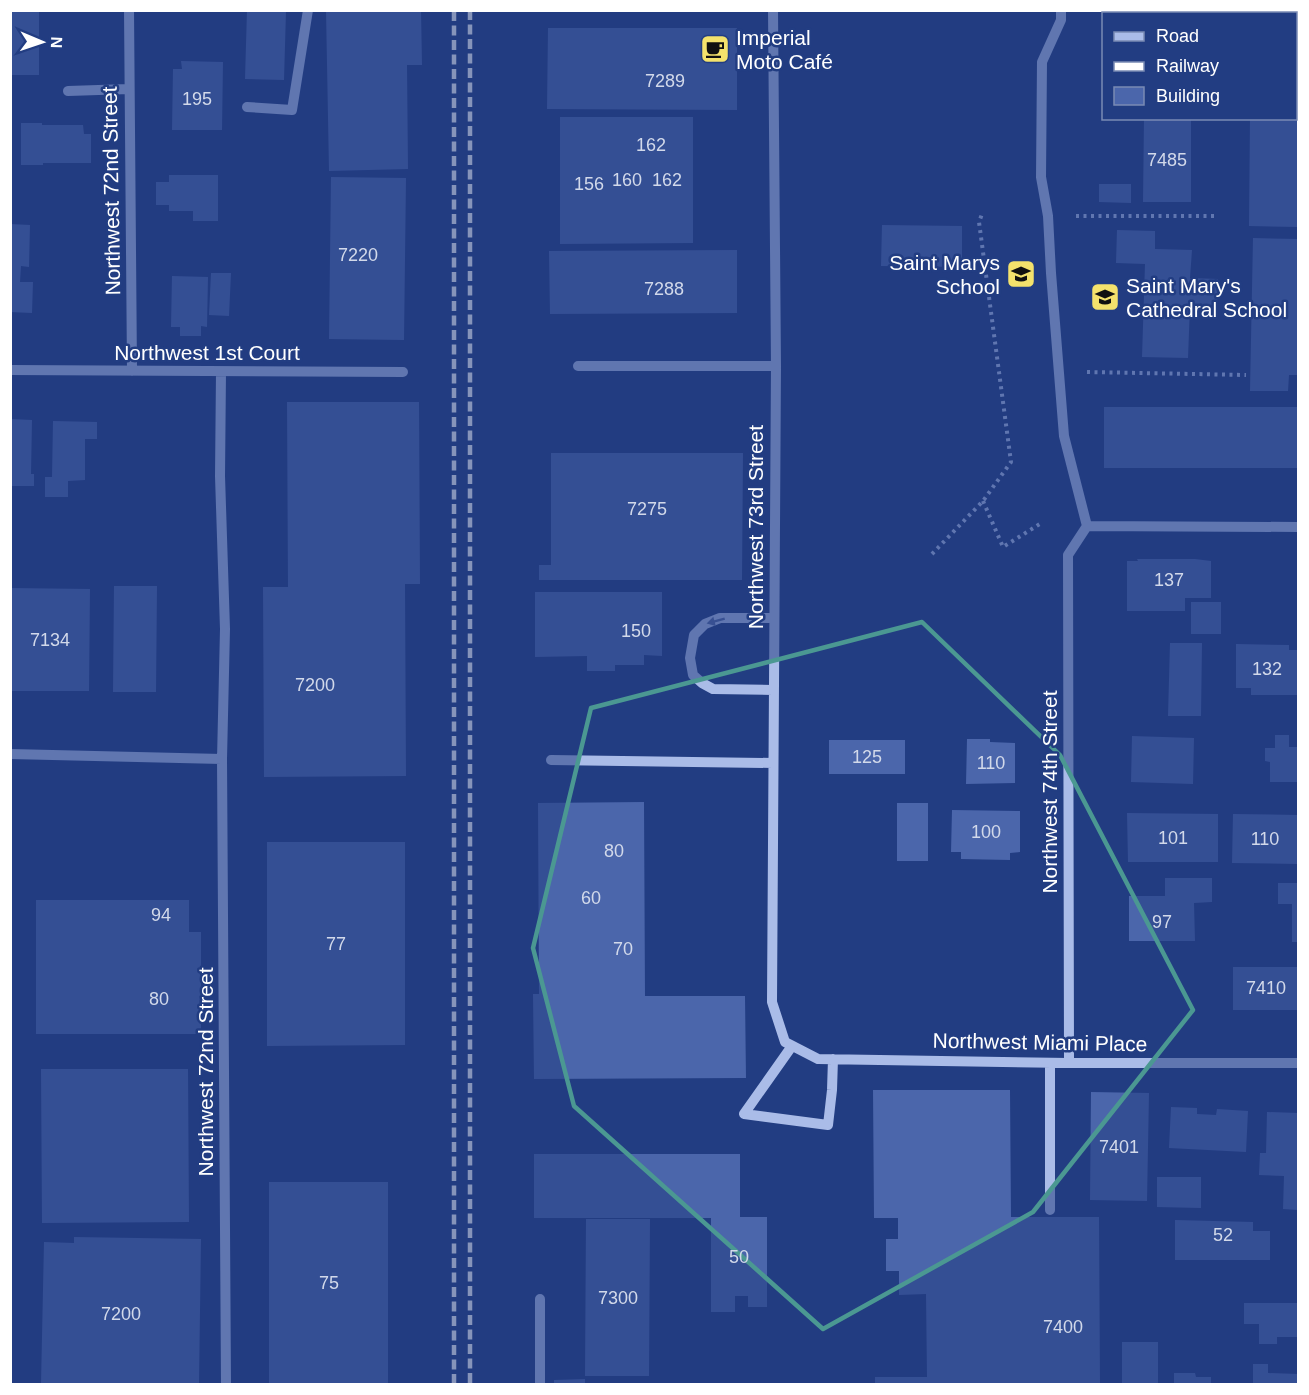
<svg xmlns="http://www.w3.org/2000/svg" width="1309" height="1395" font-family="Arial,sans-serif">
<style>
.building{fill:#4b66ab}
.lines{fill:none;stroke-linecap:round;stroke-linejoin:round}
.path{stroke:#aabce8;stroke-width:4;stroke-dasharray:3 4.5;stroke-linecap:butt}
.minor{stroke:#aabce8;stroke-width:10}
.rail{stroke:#fff;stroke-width:4.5;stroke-dasharray:10 4.5;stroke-linecap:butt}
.oneway{fill:#5269a6}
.marked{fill:none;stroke:#4b9892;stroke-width:4.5;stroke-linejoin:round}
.labels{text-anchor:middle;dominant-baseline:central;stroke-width:5;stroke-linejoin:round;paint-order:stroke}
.number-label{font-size:18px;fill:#d2d9ea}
.poi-label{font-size:21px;fill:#fff;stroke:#223d82;text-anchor:start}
.street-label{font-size:21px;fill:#fff;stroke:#223d82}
</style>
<rect width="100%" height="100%" fill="#223d82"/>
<path class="building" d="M 10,10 L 39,10 L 39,75 L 10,75 Z
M 247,10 L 286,11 L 284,80 L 245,79 Z
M 326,10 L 421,10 L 422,65 L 407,65 L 408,169 L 329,171 Z
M 548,28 L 737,28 L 737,110 L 547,109 Z
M 1296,42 L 1298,42 L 1298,227 L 1249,226 L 1250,118 L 1296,118 Z
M 181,61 L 223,62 L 222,130 L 172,130 L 173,69 L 182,69 Z
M 560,117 L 693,117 L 693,243 L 560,244 Z
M 1144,118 L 1191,118 L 1191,202 L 1143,202 Z
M 21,123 L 42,123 L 42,125 L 83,125 L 84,134 L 91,134 L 91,163 L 43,163 L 43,165 L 21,165 Z
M 169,175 L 218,175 L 218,221 L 193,221 L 193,211 L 169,211 L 169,205 L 156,205 L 156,182 L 169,182 Z
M 331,177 L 406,178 L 404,340 L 329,339 Z
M 1099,184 L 1131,184 L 1131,203 L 1099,202 Z
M 10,224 L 30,225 L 29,267 L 21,266 L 20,282 L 33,282 L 32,313 L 10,312 Z
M 882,225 L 962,226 L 962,267 L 881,266 Z
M 1117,230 L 1155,231 L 1155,249 L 1192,250 L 1190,278 L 1218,279 L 1217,307 L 1190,306 L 1188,358 L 1142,357 L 1145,264 L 1116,263 Z
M 1253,238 L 1298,239 L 1298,375 L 1289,375 L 1288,391 L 1250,391 Z
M 737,250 L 737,313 L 550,314 L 549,251 Z
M 211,273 L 231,273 L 229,316 L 209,315 Z
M 172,276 L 208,277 L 207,327 L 201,326 L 201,336 L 180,336 L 180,327 L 171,327 Z
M 287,402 L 419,402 L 420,584 L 405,584 L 406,776 L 264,777 L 263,587 L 288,587 Z
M 1104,407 L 1298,407 L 1298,468 L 1104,468 Z
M 10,419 L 32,420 L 31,474 L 34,474 L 34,486 L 10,486 Z
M 53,421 L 97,422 L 97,439 L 85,439 L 85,480 L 68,481 L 68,497 L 45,497 L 45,477 L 52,477 Z
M 551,453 L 743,453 L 742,580 L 539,580 L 539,565 L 551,565 Z
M 1137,559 L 1195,559 L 1211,561 L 1211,598 L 1185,598 L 1185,611 L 1127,611 L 1127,561 L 1138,561 Z
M 114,586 L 157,586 L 156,692 L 113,692 Z
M 10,588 L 90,589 L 89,691 L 10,691 Z
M 535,592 L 662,592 L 662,656 L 644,655 L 644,665 L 615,665 L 615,671 L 587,671 L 587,656 L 535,657 Z
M 1191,602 L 1221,602 L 1221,634 L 1191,634 Z
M 1170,643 L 1202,643 L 1201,716 L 1168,716 Z
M 1236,644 L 1289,645 L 1289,650 L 1298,650 L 1298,695 L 1251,695 L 1251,688 L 1236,688 Z
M 1275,735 L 1289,735 L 1289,747 L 1298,747 L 1298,782 L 1270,782 L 1270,762 L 1265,761 L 1265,748 L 1275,748 Z
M 1132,736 L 1194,738 L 1193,784 L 1131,782 Z
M 967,739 L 990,739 L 990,742 L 1015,743 L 1015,783 L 966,784 Z
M 829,740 L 905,740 L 905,774 L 829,774 Z
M 644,802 L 645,996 L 745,996 L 746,1078 L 534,1079 L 533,994 L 539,994 L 538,803 Z
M 897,803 L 928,803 L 928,861 L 897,861 Z
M 952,810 L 1020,811 L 1020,852 L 1010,853 L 1010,860 L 961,859 L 961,852 L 951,852 Z
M 1127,813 L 1218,814 L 1218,862 L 1128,862 Z
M 1233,814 L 1298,815 L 1298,864 L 1232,863 Z
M 267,842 L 405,842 L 405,1045 L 267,1046 Z
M 1165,878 L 1212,878 L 1212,902 L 1194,903 L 1195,941 L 1129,941 L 1129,896 L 1165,896 Z
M 1278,883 L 1298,883 L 1298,942 L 1292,942 L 1292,904 L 1278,904 Z
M 36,900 L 189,900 L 189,932 L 201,932 L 201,1034 L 36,1034 Z
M 1233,967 L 1298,967 L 1298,1010 L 1233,1010 Z
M 41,1069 L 188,1069 L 189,1222 L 42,1223 Z
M 873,1090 L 1010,1090 L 1011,1217 L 1099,1217 L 1100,1384 L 875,1384 L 875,1377 L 927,1377 L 926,1294 L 899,1295 L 899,1271 L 886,1271 L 886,1239 L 898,1239 L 898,1218 L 874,1218 Z
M 1091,1092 L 1149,1093 L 1147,1201 L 1090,1200 Z
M 1171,1107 L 1197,1108 L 1197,1114 L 1216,1115 L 1217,1109 L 1248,1111 L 1246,1152 L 1169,1148 Z
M 1267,1112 L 1298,1113 L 1298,1210 L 1283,1209 L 1284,1176 L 1259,1175 L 1260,1153 L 1266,1153 Z
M 534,1154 L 740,1154 L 740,1217 L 767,1217 L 767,1307 L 748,1307 L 748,1296 L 735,1296 L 735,1312 L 711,1312 L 711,1218 L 534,1218 Z
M 1157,1177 L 1201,1177 L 1201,1208 L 1157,1207 Z
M 269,1182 L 388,1182 L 388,1384 L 269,1384 Z
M 586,1219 L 650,1219 L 649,1376 L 585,1376 Z
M 1175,1220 L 1253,1222 L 1253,1231 L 1270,1231 L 1270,1260 L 1175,1260 Z
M 74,1237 L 201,1239 L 199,1384 L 41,1384 L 44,1242 L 74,1243 Z
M 1244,1303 L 1298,1303 L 1298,1337 L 1277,1337 L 1277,1344 L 1259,1344 L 1259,1324 L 1244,1324 Z
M 1122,1342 L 1158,1342 L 1158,1384 L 1122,1384 Z
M 1253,1364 L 1268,1364 L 1268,1373 L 1298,1374 L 1298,1384 L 1253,1384 Z
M 1174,1373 L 1195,1373 L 1196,1377 L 1211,1377 L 1211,1384 L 1174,1384 Z
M 585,1379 L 585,1384 L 554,1384 L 554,1380 Z"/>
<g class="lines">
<path class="path" d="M 1076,216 L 1217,216
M 1087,372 L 1246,375
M 983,501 L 1003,547 L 1043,522
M 932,554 L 983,501 L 1011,462 L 979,222 L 982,214"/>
<path class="minor" d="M 129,10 L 132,371
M 773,10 L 776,366 L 772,1002 L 785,1042 L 818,1059 L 1069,1063 L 1298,1063
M 1061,10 L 1061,20 L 1042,62 L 1041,177 L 1048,216 L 1051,273 L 1064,436 L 1087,526
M 68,91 L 129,89
M 247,107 L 292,110 L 308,10
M 578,366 L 776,366
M 10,370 L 403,372
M 221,372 L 220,476 L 225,629 L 222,759 L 226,1384
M 1087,526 L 1298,527
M 773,690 L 713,689 L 702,683 L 693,675 L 690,658 L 694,635 L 705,624 L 720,618 L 774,618
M 10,754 L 222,759
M 551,760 L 773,763
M 792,1046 L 744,1114 L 828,1125 L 832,1090 L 833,1059
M 1069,1063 L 1068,555 L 1087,526
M 1050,1210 L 1050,1063
M 540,1384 L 540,1299"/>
<path class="rail" d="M 470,10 L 470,1384
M 454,1384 L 454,10"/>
</g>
<defs><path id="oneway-solid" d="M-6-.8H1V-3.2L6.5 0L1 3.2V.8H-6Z" transform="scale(1.5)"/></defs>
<use class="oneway" href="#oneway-solid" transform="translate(716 621) rotate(165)"/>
<path d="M0 0H1309V1395H0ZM 922,622 L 1060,755 L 1193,1010 L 1033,1212 L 823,1329 L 574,1106 L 533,948 L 591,708 Z" fill="#223d82" fill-opacity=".55" fill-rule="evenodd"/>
<path class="marked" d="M 922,622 L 1060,755 L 1193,1010 L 1033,1212 L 823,1329 L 574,1106 L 533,948 L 591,708 Z"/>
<defs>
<g id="cafe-square" transform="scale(1.5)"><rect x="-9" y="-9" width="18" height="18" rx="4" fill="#f4e26c" stroke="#223d82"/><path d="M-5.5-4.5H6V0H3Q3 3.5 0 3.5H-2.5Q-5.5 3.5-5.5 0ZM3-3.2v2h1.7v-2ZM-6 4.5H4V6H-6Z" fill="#111"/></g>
<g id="school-square" transform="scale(1.5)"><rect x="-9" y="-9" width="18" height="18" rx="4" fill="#f4e26c" stroke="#223d82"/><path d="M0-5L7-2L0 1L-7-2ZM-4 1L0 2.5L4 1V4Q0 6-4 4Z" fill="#111"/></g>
</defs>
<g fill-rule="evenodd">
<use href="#cafe-square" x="715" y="49"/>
<use href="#school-square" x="1021" y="274"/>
<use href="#school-square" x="1105" y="297"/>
</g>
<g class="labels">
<g class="number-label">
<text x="665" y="81">7289</text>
<text x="197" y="99">195</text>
<text x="651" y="145">162</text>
<text x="1167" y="160">7485</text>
<text x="627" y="180">160</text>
<text x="667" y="180">162</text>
<text x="589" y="184">156</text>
<text x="358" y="255">7220</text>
<text x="664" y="289">7288</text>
<text x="647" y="509">7275</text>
<text x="1169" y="580">137</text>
<text x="636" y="631">150</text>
<text x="50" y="640">7134</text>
<text x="1267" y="669">132</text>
<text x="315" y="685">7200</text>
<text x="867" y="757">125</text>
<text x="991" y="763">110</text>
<text x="986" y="832">100</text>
<text x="1173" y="838">101</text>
<text x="1265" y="839">110</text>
<text x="614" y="851">80</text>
<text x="591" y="898">60</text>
<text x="161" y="915">94</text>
<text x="1162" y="922">97</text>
<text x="336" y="944">77</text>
<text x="623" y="949">70</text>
<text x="1266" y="988">7410</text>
<text x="159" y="999">80</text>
<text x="1119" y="1147">7401</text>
<text x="1223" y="1235">52</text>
<text x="739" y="1257">50</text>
<text x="329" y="1283">75</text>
<text x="618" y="1298">7300</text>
<text x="121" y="1314">7200</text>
<text x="1063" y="1327">7400</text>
</g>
<g class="poi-label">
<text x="736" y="37">Imperial<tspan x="736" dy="24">Moto Café</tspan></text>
<text x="1000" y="262" text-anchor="end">Saint Marys<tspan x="1000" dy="24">School</tspan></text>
<text x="1126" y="285">Saint Mary's<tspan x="1126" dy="24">Cathedral School</tspan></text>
</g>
<g class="street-label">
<text transform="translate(111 191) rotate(-91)">Northwest 72nd Street</text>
<text x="207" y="352">Northwest 1st Court</text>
<text transform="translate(755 527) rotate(-90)">Northwest 73rd Street</text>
<text transform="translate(1049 792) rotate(-90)">Northwest 74th Street</text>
<text transform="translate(1040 1042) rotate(1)">Northwest Miami Place</text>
<text transform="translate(205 1072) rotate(-90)">Northwest 72nd Street</text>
</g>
</g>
<rect width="1309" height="1395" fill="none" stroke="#ffffff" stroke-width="24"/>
<rect x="1102" y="12" width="195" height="108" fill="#223d82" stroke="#7a8bb4" stroke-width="1.5"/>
<rect x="1114" y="32" width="30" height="9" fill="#aabce8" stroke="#7a8bb4" stroke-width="1.5"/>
<text x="1156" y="42" font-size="18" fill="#ffffff">Road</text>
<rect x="1114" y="62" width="30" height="9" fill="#ffffff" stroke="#7a8bb4" stroke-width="1.5"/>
<text x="1156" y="72" font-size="18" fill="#ffffff">Railway</text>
<rect x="1114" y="87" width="30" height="18" fill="#4b66ab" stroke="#7a8bb4" stroke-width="1.5"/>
<text x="1156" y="102" font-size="18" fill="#ffffff">Building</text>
<g transform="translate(42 42) rotate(92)" stroke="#223d82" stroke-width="4.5" paint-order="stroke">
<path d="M0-4.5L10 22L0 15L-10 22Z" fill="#ffffff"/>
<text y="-9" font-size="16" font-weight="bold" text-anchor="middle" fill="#ffffff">N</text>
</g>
</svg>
